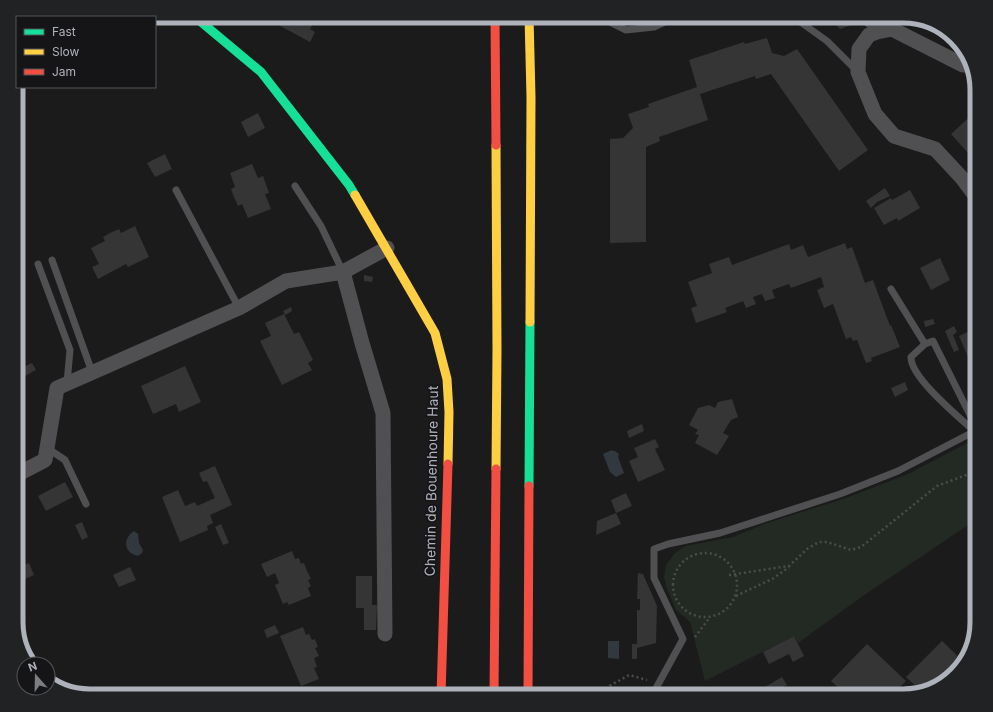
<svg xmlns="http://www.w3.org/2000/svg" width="993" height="712" font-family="Inter,sans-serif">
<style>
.green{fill:#232923}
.water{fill:#31393e}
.building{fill:#353536}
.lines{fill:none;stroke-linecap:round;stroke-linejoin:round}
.path{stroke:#4b4c4e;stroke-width:2.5;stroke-dasharray:2 3;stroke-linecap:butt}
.lane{stroke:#505053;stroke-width:7}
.street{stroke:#505053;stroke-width:15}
.fast{stroke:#16e098;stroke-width:9}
.slow{stroke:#ffcf43;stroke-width:9}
.jam{stroke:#f24e42;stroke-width:9}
.labels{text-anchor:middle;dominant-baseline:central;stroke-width:3;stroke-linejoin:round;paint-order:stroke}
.street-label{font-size:14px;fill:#aeb2ba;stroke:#151517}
.rim{fill:none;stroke:#aeb2ba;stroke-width:5}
</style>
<rect width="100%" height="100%" fill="#1b1b1b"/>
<path class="green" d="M 973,440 L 977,445 L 977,519 L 860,598 L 798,643 L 794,636 L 705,681 L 690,622 L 676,610 L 667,589 L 664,577 L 666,565 L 675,553 L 685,546 L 733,537 L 764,524 L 846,498 L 908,474 Z"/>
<path class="water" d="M 612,450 L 613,451 L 615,451 L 619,454 L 618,457 L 624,473 L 616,477 L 610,472 L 603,454 Z
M 134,531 L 138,534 L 139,543 L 143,550 L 142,553 L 138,556 C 124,553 122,539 134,531 Z
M 608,641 L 619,641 L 619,659 L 608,658 Z"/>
<path class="building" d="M 262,16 L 311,16 L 309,20 L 314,22 L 310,29 L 315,32 L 310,42 Z
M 845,16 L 847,16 L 855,24 L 840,29 L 835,24 Z
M 767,38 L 772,53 L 784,56 L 797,49 L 868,150 L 839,171 L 771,74 L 756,79 L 755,76 L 700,94 L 708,120 L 659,137 L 660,141 L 646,147 L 646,242 L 610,243 L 610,139 L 623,138 L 633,128 L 628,114 L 649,107 L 648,104 L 697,87 L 689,60 L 744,42 L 745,44 Z
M 977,110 L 977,163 L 951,134 Z
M 258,113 L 265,128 L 248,137 L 241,122 Z
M 165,154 L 172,169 L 155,177 L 147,163 Z
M 252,164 L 258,178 L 263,176 L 269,193 L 265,194 L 271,209 L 248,218 L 242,204 L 238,206 L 234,197 L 231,189 L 235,187 L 230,173 Z
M 885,188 L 890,196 L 877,202 L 871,208 L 866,201 Z
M 910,190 L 920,208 L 898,221 L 897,218 L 884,225 L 874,208 L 891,198 L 892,200 Z
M 135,226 L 149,257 L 128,267 L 126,264 L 98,279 L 92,267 L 99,264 L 91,248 L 105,241 L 103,237 L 110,233 L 119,229 L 121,233 Z
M 845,243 L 847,249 L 852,247 L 865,283 L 873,280 L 890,326 L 891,325 L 900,347 L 871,358 L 872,361 L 866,363 L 857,340 L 853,341 L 851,337 L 846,339 L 833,304 L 824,308 L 817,290 L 824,287 L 821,277 L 791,288 L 789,284 L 772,290 L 775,298 L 765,301 L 762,294 L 753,297 L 756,304 L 746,308 L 743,301 L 725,308 L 727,312 L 696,323 L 691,308 L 697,306 L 688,282 L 712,273 L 709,264 L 729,257 L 732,265 L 789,244 L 791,250 L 803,245 L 808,257 Z
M 940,258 L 950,280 L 931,290 L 920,268 Z
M 364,275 L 373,277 L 372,282 L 364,281 Z
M 291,307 L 292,311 L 285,315 L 283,311 Z
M 284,314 L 294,334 L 299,332 L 313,360 L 308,363 L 312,370 L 282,385 L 260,341 L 271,336 L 265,323 Z
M 977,316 L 977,362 L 971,364 L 959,336 L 972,330 L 968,320 Z
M 933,319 L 935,324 L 925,327 L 924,321 Z
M 954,326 L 957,332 L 953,335 L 959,350 L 954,352 L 945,331 Z
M 32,363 L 36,370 L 21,378 L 17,370 Z
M 185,366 L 201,402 L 179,412 L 176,404 L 153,414 L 141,386 Z
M 905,382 L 908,390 L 895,397 L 891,388 Z
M 977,383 L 977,396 L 972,385 Z
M 732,399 L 738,417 L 731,420 L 723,433 L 729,436 L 717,455 L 695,443 L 699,435 L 695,434 L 698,430 L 689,425 L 698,408 L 709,405 L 715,408 L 718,402 Z
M 642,424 L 644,431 L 629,438 L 627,431 Z
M 655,439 L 659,447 L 655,449 L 665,470 L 638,482 L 629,461 L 638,457 L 634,448 Z
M 215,466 L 232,505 L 210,515 L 213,523 L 207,526 L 208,530 L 180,542 L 162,497 L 178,490 L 185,506 L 195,502 L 197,506 L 215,498 L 207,481 L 203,482 L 199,473 Z
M 65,482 L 73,497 L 46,511 L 38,496 Z
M 626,493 L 632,506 L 616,513 L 611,500 Z
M 616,513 L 621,524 L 596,535 L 597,521 Z
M 82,522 L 88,537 L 82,540 L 75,525 Z
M 221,524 L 229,543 L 223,545 L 215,527 Z
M 292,551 L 295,559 L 299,558 L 301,564 L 304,563 L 307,571 L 311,579 L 308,580 L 311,586 L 308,588 L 311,596 L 289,605 L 287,602 L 283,604 L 275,585 L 279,583 L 275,573 L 267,577 L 261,564 Z
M 16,554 L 22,566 L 29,563 L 34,575 L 16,583 Z
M 130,567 L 136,580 L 119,587 L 113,575 Z
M 638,573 L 643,574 L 657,606 L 656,643 L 637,648 L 637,659 L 632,659 L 632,644 L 637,644 L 637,610 L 640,610 L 640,599 L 637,599 Z
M 356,576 L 372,576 L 372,605 L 377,605 L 376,630 L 364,630 L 364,608 L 356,608 Z
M 275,625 L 279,633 L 267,638 L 264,630 Z
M 303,627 L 306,635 L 309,634 L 312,640 L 315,639 L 318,647 L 315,648 L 319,656 L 314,658 L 317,667 L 314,668 L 319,679 L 301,686 L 280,636 Z
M 794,636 L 804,656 L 793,662 L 789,654 L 769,664 L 763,652 Z
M 942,641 L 964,662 L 962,667 L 936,688 L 922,692 L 906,677 Z
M 867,644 L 906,681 L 891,696 L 847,696 L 831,681 Z
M 782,677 L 787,685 L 766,696 L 761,696 L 758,691 Z"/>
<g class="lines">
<path class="path" d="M673 585a32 32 0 1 1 64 0a32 32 0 1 1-64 0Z
M 729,575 L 789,566 L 807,549 L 819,542 L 827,542 L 851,550 L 861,547 L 937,486 L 977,471
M 736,596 L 774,578 L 789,567
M 695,637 L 710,617
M 599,696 L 604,689 L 629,675 L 647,680"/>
<path class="lane" d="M 601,16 L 602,18 L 626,30 L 654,27 L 678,16
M 792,16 L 827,41 L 857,71
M 859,16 L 877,31
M 295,186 L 321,226 L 343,272
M 176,190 L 239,308
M 52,260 L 92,372
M 38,264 L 70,350 L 67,383
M 891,289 L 925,344
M 974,431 C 959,417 910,377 911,357 L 925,344 L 933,341 L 977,429
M 47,448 L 65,460 L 86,504
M 655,690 L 683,639 L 654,578 L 654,549 L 668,544 L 720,533 L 840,494 L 898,471 L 977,430"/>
<path class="street" d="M 971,64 L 963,65 L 892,29 L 877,32 L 869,35 L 859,49 L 858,72 L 875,114 L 894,136 L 935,149 L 962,178 L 977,198
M 20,473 L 45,460 L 57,388 L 239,308 L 286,281 L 343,272
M 385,634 L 383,413 L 362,343 L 343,272 L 387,248"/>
<path class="fast" d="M 194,16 L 261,72 L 349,185 L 355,195
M 529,486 L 530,322"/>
<path class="slow" d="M 529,16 L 531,97 L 530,322
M 496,145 L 497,350 L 496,469
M 355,195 L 435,333 L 447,379 L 449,412 L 448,464"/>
<path class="jam" d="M 495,16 L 496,145
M 441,696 L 448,464
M 494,696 L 496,469
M 528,696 L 529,486"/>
</g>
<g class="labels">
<g class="street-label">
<text transform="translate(431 481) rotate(-89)">Chemin de Bouenhoure Haut</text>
</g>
</g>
<path d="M0 0H993V712H0ZM90 23H903A67 67 0 0 1 970 90V622A67 67 0 0 1 903 689H90A67 67 0 0 1 23 622V90A67 67 0 0 1 90 23Z" fill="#212224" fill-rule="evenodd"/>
<path class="rim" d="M90 23H903A67 67 0 0 1 970 90V622A67 67 0 0 1 903 689H90A67 67 0 0 1 23 622V90A67 67 0 0 1 90 23Z"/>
<rect x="16" y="16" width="140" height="72" fill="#151517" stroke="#525458"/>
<rect x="24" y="29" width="20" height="6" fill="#16e098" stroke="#525458"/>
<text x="52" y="36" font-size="12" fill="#aeb2ba">Fast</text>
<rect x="24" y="49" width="20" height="6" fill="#ffcf43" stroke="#525458"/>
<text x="52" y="56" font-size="12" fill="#aeb2ba">Slow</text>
<rect x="24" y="69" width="20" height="6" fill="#f24e42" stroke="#525458"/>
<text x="52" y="76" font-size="12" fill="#aeb2ba">Jam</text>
<g transform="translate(36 676) rotate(340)"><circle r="19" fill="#151517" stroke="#525458"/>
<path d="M0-3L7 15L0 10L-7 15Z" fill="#7b7d82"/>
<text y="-6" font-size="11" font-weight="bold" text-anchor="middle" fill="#aeb2ba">N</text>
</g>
</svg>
